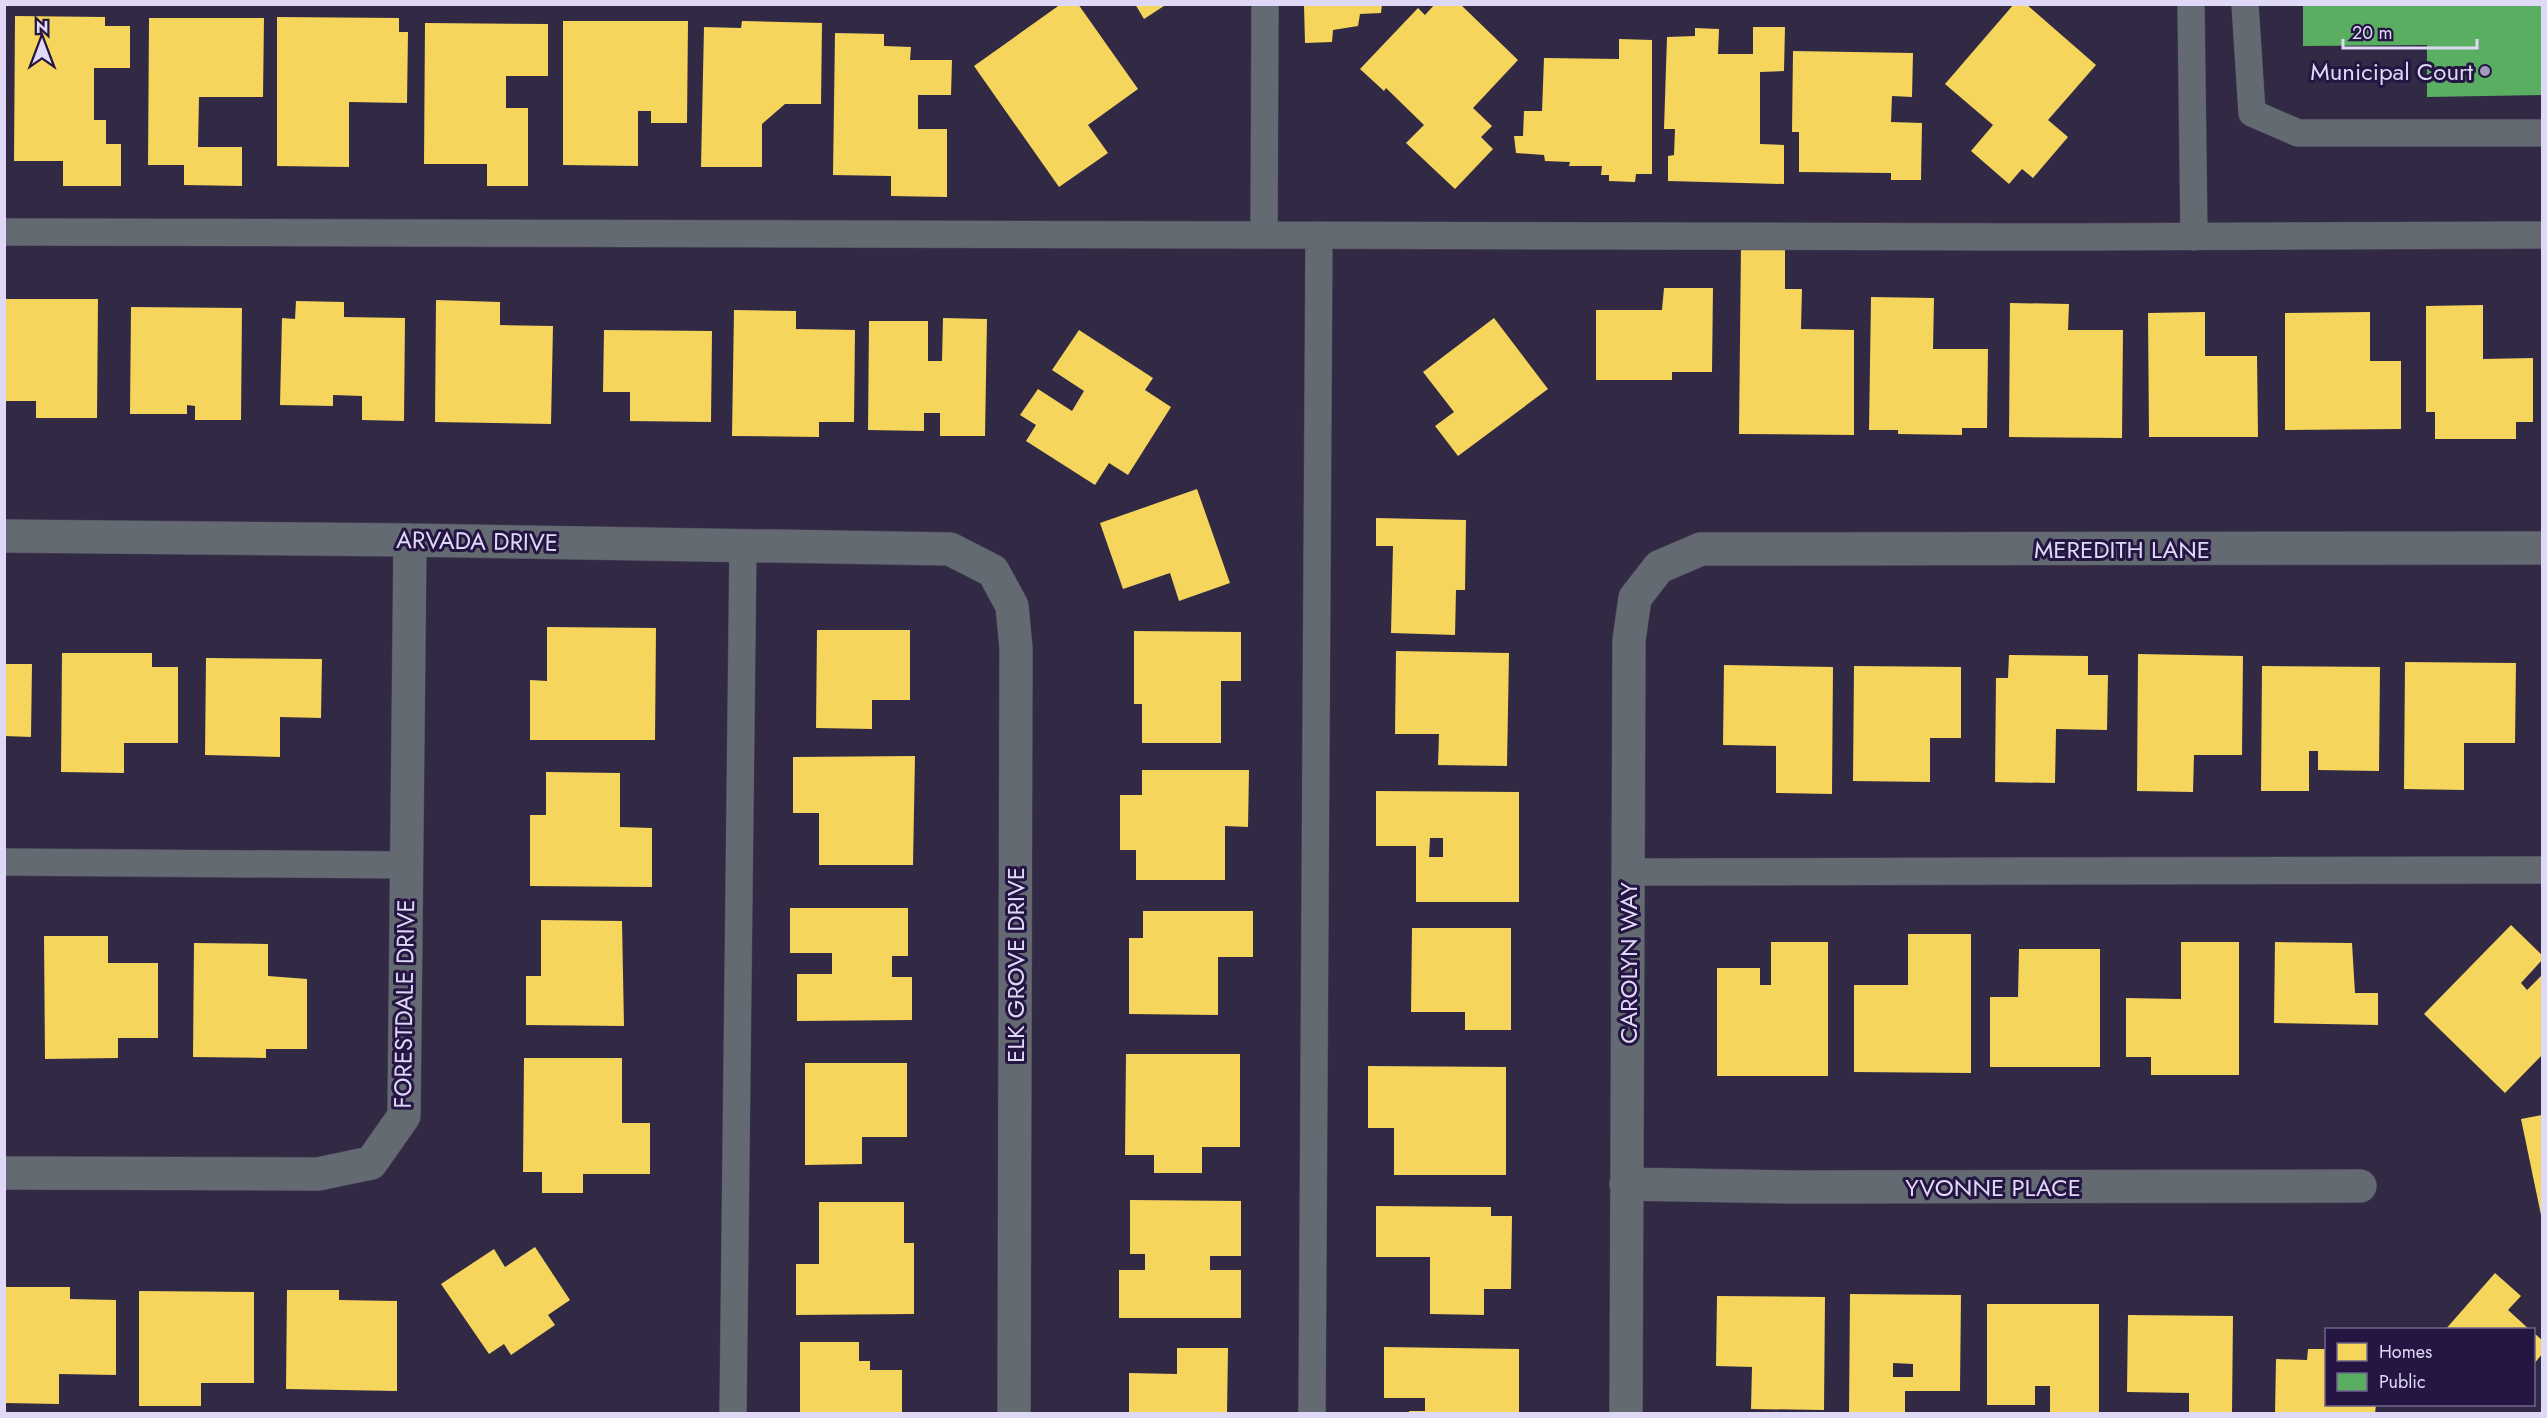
<svg xmlns="http://www.w3.org/2000/svg" width="2547" height="1418" font-family="Jost,sans-serif">
<style>
.homes{fill:#f6d55c;fill-rule:evenodd}
.public{fill:#5aae61}
.lines{fill:none;stroke-linecap:round;stroke-linejoin:round}
.service-casing{stroke:#4b455a;stroke-width:28}
.minor-casing{stroke:#4b455a;stroke-width:34}
.service{stroke:#646a72;stroke-width:27}
.minor{stroke:#646a72;stroke-width:33}
.poi-dot{fill:#a29bb8;stroke:#251543;stroke-width:2}
.labels{text-anchor:middle;dominant-baseline:central;stroke-width:6;stroke-linejoin:round;paint-order:stroke}
.poi-label{font-size:24px;fill:#dfd8f6;stroke:#251543;text-anchor:end}
.street-label{font-size:24px;fill:#dfd8f6;stroke:#251543}
</style>
<rect width="100%" height="100%" fill="#322a44"/>
<path class="homes" d="M 1061,4 L 1078,4 L 1138,89 L 1088,125 L 1108,153 L 1059,187 L 974,66 Z
M 1135,4 L 1167,4 L 1144,19 Z
M 1382,4 L 1381,13 L 1360,14 L 1358,26 L 1333,30 L 1332,42 L 1305,43 L 1304,5 Z
M 1435,4 L 1460,4 L 1518,60 L 1473,108 L 1492,126 L 1481,137 L 1493,149 L 1455,189 L 1406,143 L 1424,125 L 1386,88 L 1384,91 L 1360,69 L 1418,8 L 1425,15 Z
M 2014,4 L 2026,4 L 2096,65 L 2048,120 L 2068,137 L 2033,178 L 2022,169 L 2009,184 L 1971,151 L 1993,125 L 1945,84 Z
M 15,16 L 105,17 L 105,26 L 130,26 L 130,68 L 94,68 L 94,120 L 106,120 L 106,144 L 121,144 L 121,186 L 63,186 L 63,161 L 14,161 Z
M 277,17 L 399,18 L 399,32 L 408,32 L 407,103 L 349,102 L 349,167 L 277,166 Z
M 149,18 L 264,18 L 263,97 L 199,97 L 198,147 L 242,147 L 242,186 L 184,185 L 184,165 L 148,165 Z
M 563,21 L 688,21 L 687,123 L 651,123 L 651,111 L 638,111 L 638,166 L 563,165 Z
M 742,21 L 822,23 L 821,104 L 785,104 L 762,124 L 762,167 L 701,167 L 704,27 L 741,28 Z
M 425,23 L 548,24 L 548,76 L 506,76 L 506,108 L 528,108 L 528,186 L 487,186 L 487,164 L 424,164 Z
M 1753,27 L 1785,27 L 1784,71 L 1760,72 L 1760,144 L 1784,145 L 1784,184 L 1668,181 L 1668,156 L 1674,155 L 1675,129 L 1664,129 L 1667,37 L 1695,36 L 1695,28 L 1719,29 L 1718,54 L 1753,54 Z
M 835,33 L 884,34 L 884,46 L 911,47 L 910,60 L 952,60 L 951,95 L 918,95 L 918,129 L 947,129 L 947,197 L 891,196 L 891,176 L 833,175 Z
M 1619,39 L 1652,40 L 1652,174 L 1636,174 L 1635,182 L 1609,181 L 1609,175 L 1601,175 L 1602,166 L 1569,166 L 1570,162 L 1545,161 L 1544,155 L 1516,153 L 1514,136 L 1523,136 L 1524,111 L 1542,111 L 1544,58 L 1619,59 Z
M 1793,51 L 1913,53 L 1912,97 L 1892,96 L 1891,122 L 1922,123 L 1921,180 L 1891,180 L 1891,173 L 1799,172 L 1799,132 L 1792,132 Z
M 1741,244 L 1785,245 L 1785,289 L 1802,289 L 1801,329 L 1854,330 L 1854,435 L 1739,434 Z
M 1664,288 L 1713,288 L 1712,372 L 1672,372 L 1672,380 L 1596,380 L 1596,310 L 1662,310 Z
M 1871,297 L 1934,298 L 1933,349 L 1988,349 L 1987,428 L 1962,428 L 1962,435 L 1898,434 L 1898,430 L 1869,430 Z
M 4,299 L 98,299 L 97,418 L 36,418 L 36,401 L 4,401 Z
M 436,300 L 500,302 L 500,325 L 553,326 L 551,424 L 435,422 Z
M 296,301 L 344,302 L 344,317 L 405,318 L 404,421 L 362,420 L 362,396 L 333,395 L 333,406 L 280,405 L 282,318 L 295,319 Z
M 2010,303 L 2069,304 L 2068,330 L 2123,330 L 2122,438 L 2009,437 Z
M 2483,305 L 2483,359 L 2533,358 L 2533,422 L 2516,422 L 2516,439 L 2435,439 L 2435,412 L 2426,412 L 2426,306 Z
M 131,307 L 242,308 L 241,420 L 195,420 L 195,406 L 187,405 L 187,414 L 130,414 Z
M 734,310 L 796,311 L 796,329 L 855,330 L 854,422 L 819,422 L 819,437 L 732,436 Z
M 2205,312 L 2205,356 L 2257,356 L 2258,437 L 2149,437 L 2148,313 Z
M 2370,312 L 2370,361 L 2401,361 L 2401,429 L 2285,430 L 2285,313 Z
M 943,318 L 987,319 L 985,436 L 940,436 L 940,413 L 924,413 L 924,431 L 868,430 L 869,321 L 928,321 L 928,361 L 942,361 Z
M 1494,318 L 1548,389 L 1458,456 L 1435,426 L 1454,412 L 1423,372 Z
M 604,330 L 712,331 L 711,422 L 630,421 L 630,392 L 603,392 Z
M 1079,330 L 1153,378 L 1145,390 L 1171,407 L 1128,475 L 1109,463 L 1095,485 L 1026,441 L 1036,425 L 1020,415 L 1038,389 L 1072,411 L 1084,391 L 1052,370 Z
M 1197,489 L 1230,583 L 1179,601 L 1170,573 L 1123,589 L 1100,523 Z
M 1376,518 L 1466,520 L 1465,590 L 1456,590 L 1455,635 L 1391,633 L 1393,546 L 1376,546 Z
M 547,627 L 656,628 L 655,740 L 530,740 L 530,680 L 547,681 Z
M 817,630 L 910,630 L 910,700 L 872,700 L 872,729 L 816,728 Z
M 1134,631 L 1241,632 L 1241,681 L 1221,681 L 1221,743 L 1142,743 L 1142,704 L 1134,704 Z
M 1396,651 L 1509,653 L 1507,766 L 1438,765 L 1439,734 L 1395,734 Z
M 62,653 L 152,653 L 152,667 L 178,667 L 178,743 L 124,743 L 124,773 L 61,772 Z
M 2138,654 L 2243,656 L 2242,755 L 2194,755 L 2193,792 L 2137,791 Z
M 2009,655 L 2088,656 L 2088,675 L 2108,675 L 2107,730 L 2056,729 L 2055,783 L 1995,782 L 1996,678 L 2008,678 Z
M 206,658 L 322,659 L 321,718 L 280,717 L 280,757 L 205,755 Z
M 2405,662 L 2516,663 L 2515,743 L 2464,743 L 2464,790 L 2404,789 Z
M 4,664 L 32,664 L 31,737 L 4,736 Z
M 1724,665 L 1833,667 L 1832,794 L 1776,793 L 1776,746 L 1723,745 Z
M 1854,666 L 1961,667 L 1961,738 L 1930,738 L 1930,782 L 1853,781 Z
M 2262,666 L 2380,667 L 2379,771 L 2318,770 L 2318,751 L 2309,751 L 2309,791 L 2261,791 Z
M 915,756 L 913,865 L 819,865 L 819,813 L 793,813 L 793,757 Z
M 1142,770 L 1249,770 L 1248,827 L 1225,826 L 1225,880 L 1136,880 L 1136,850 L 1120,850 L 1120,795 L 1142,795 Z
M 546,772 L 620,773 L 620,827 L 652,828 L 652,887 L 530,886 L 530,815 L 546,815 Z
M 1376,791 L 1519,792 L 1519,902 L 1416,902 L 1416,846 L 1376,846 ZM 1430,838 L 1443,838 L 1443,857 L 1429,857 Z
M 790,908 L 908,908 L 908,956 L 892,956 L 892,977 L 912,977 L 912,1020 L 797,1021 L 797,974 L 832,974 L 832,953 L 790,953 Z
M 1143,911 L 1253,911 L 1253,957 L 1218,957 L 1218,1015 L 1129,1014 L 1129,938 L 1143,938 Z
M 541,920 L 622,921 L 624,1026 L 526,1025 L 526,976 L 541,976 Z
M 2511,925 L 2542,955 L 2542,960 L 2521,983 L 2527,990 L 2541,976 L 2542,977 L 2542,1055 L 2505,1093 L 2424,1014 Z
M 1412,928 L 1511,928 L 1511,1030 L 1465,1030 L 1465,1012 L 1411,1012 Z
M 1908,934 L 1971,934 L 1971,1073 L 1854,1072 L 1854,985 L 1908,985 Z
M 44,936 L 108,936 L 108,963 L 158,963 L 158,1038 L 118,1038 L 118,1058 L 45,1059 Z
M 1771,942 L 1828,942 L 1828,1076 L 1717,1076 L 1717,968 L 1760,968 L 1760,985 L 1771,985 Z
M 2181,942 L 2239,942 L 2239,1075 L 2151,1075 L 2151,1057 L 2126,1057 L 2126,998 L 2181,999 Z
M 2275,942 L 2352,943 L 2355,993 L 2378,993 L 2378,1025 L 2274,1023 Z
M 194,943 L 268,944 L 268,976 L 307,979 L 307,1049 L 266,1049 L 266,1058 L 193,1057 Z
M 2019,949 L 2100,949 L 2100,1067 L 1990,1067 L 1990,997 L 2018,997 Z
M 1126,1054 L 1240,1054 L 1240,1147 L 1202,1147 L 1202,1173 L 1154,1173 L 1154,1155 L 1125,1155 Z
M 524,1058 L 622,1058 L 622,1123 L 650,1123 L 650,1174 L 583,1174 L 583,1193 L 542,1193 L 542,1172 L 523,1172 Z
M 805,1063 L 907,1063 L 907,1137 L 862,1137 L 862,1164 L 805,1165 Z
M 1368,1066 L 1506,1067 L 1506,1175 L 1394,1175 L 1394,1128 L 1368,1128 Z
M 2542,1115 L 2542,1215 L 2541,1215 L 2521,1119 Z
M 1130,1200 L 1241,1201 L 1241,1256 L 1210,1256 L 1210,1270 L 1241,1270 L 1241,1318 L 1119,1318 L 1119,1270 L 1145,1270 L 1145,1254 L 1130,1254 Z
M 819,1202 L 904,1202 L 904,1243 L 914,1243 L 914,1314 L 796,1315 L 796,1264 L 819,1264 Z
M 1376,1206 L 1491,1207 L 1491,1216 L 1512,1216 L 1511,1289 L 1484,1289 L 1484,1315 L 1430,1314 L 1430,1257 L 1376,1257 Z
M 535,1247 L 570,1300 L 548,1315 L 555,1325 L 511,1355 L 504,1344 L 489,1354 L 441,1284 L 494,1249 L 505,1267 Z
M 2495,1273 L 2521,1296 L 2508,1310 L 2530,1330 L 2445,1330 Z
M 4,1287 L 70,1287 L 70,1299 L 116,1300 L 116,1375 L 59,1374 L 59,1404 L 4,1403 Z
M 287,1290 L 339,1290 L 339,1300 L 397,1301 L 397,1391 L 286,1389 Z
M 139,1291 L 254,1292 L 254,1383 L 201,1383 L 201,1406 L 139,1406 Z
M 1850,1294 L 1961,1295 L 1960,1391 L 1905,1391 L 1905,1414 L 1849,1414 ZM 1893,1363 L 1913,1364 L 1913,1377 L 1893,1377 Z
M 1717,1296 L 1825,1297 L 1824,1410 L 1751,1409 L 1752,1367 L 1716,1366 Z
M 1987,1304 L 2099,1304 L 2099,1414 L 2050,1414 L 2050,1386 L 2035,1386 L 2035,1405 L 1987,1405 Z
M 2128,1315 L 2233,1316 L 2232,1414 L 2189,1414 L 2189,1393 L 2127,1392 Z
M 2534,1333 L 2542,1340 L 2542,1354 L 2534,1364 Z
M 800,1342 L 859,1342 L 859,1361 L 870,1361 L 870,1370 L 902,1370 L 902,1414 L 800,1414 Z
M 1384,1347 L 1519,1349 L 1519,1414 L 1409,1414 L 1409,1411 L 1425,1411 L 1425,1398 L 1384,1398 Z
M 1177,1348 L 1228,1348 L 1227,1414 L 1129,1414 L 1129,1373 L 1177,1374 Z
M 2308,1349 L 2326,1349 L 2326,1404 L 2376,1404 L 2375,1414 L 2275,1414 L 2276,1359 L 2307,1360 Z"/>
<path class="public" d="M 2303,4 L 2542,4 L 2542,95 L 2427,97 L 2427,45 L 2303,46 Z"/>
<g class="lines">
<g class="service-casing">
<path id="service" d="M 2191,4 L 2194,237
M 2245,4 L 2252,113 L 2298,133 L 2542,133
M 4,232 L 2065,237 L 2542,235
M 1264,235 L 1265,4
M 4,862 L 407,865
M 1628,872 L 2542,870
M 733,1414 L 743,545
M 1312,1414 L 1319,235"/>
</g>
<g class="minor-casing">
<path id="minor" d="M 4,536 L 410,540 L 950,549 L 993,571 L 1012,606 L 1016,648 L 1014,1414
M 4,1173 L 318,1174 L 371,1163 L 404,1116 L 410,540
M 1626,1184 L 1794,1187 L 2360,1186
M 1626,1414 L 1629,640 L 1635,598 L 1659,567 L 1701,549 L 2542,548"/>
</g>
<use href="#service" class="service"/>
<use href="#minor" class="minor"/>
</g>
<circle class="poi-dot" cx="2485" cy="71" r="6"/>
<g class="labels">
<g class="poi-label">
<text x="2473" y="71">Municipal Court</text>
</g>
<g class="street-label">
<text transform="translate(477 541) rotate(1)">ARVADA DRIVE</text>
<text x="2122" y="549">MEREDITH LANE</text>
<text transform="translate(1628 963) rotate(-90)">CAROLYN WAY</text>
<text transform="translate(1015 965) rotate(-90)">ELK GROVE DRIVE</text>
<text transform="translate(404 1004) rotate(-89)">FORESTDALE DRIVE</text>
<text x="1993" y="1187">YVONNE PLACE</text>
</g>
</g>
<rect width="2547" height="1418" fill="none" stroke="#dfd8f6" stroke-width="12"/>
<rect x="2325" y="1328" width="210" height="78" fill="#251543" stroke="#6f638b" stroke-width="1.5"/>
<rect x="2337" y="1343" width="30" height="18" fill="#f6d55c" stroke="#6f638b" stroke-width="1.5"/>
<text x="2379" y="1358" font-size="18" fill="#dfd8f6">Homes</text>
<rect x="2337" y="1373" width="30" height="18" fill="#5aae61" stroke="#6f638b" stroke-width="1.5"/>
<text x="2379" y="1388" font-size="18" fill="#dfd8f6">Public</text>
<g transform="translate(42 42)" stroke="#251543" stroke-width="4.5" paint-order="stroke">
<path d="M0-4.5L10 22L0 15L-10 22Z" fill="#dfd8f6"/>
<text y="-9" font-size="16" font-weight="bold" text-anchor="middle" fill="#dfd8f6">N</text>
</g>
<path d="M2343 39v9h134v-9" fill="none" stroke="#dfd8f6" stroke-width="3"/>
<text x="2352" y="39" font-size="18" fill="#dfd8f6" stroke="#251543" stroke-width="4.5" paint-order="stroke">20 m</text>
</svg>
